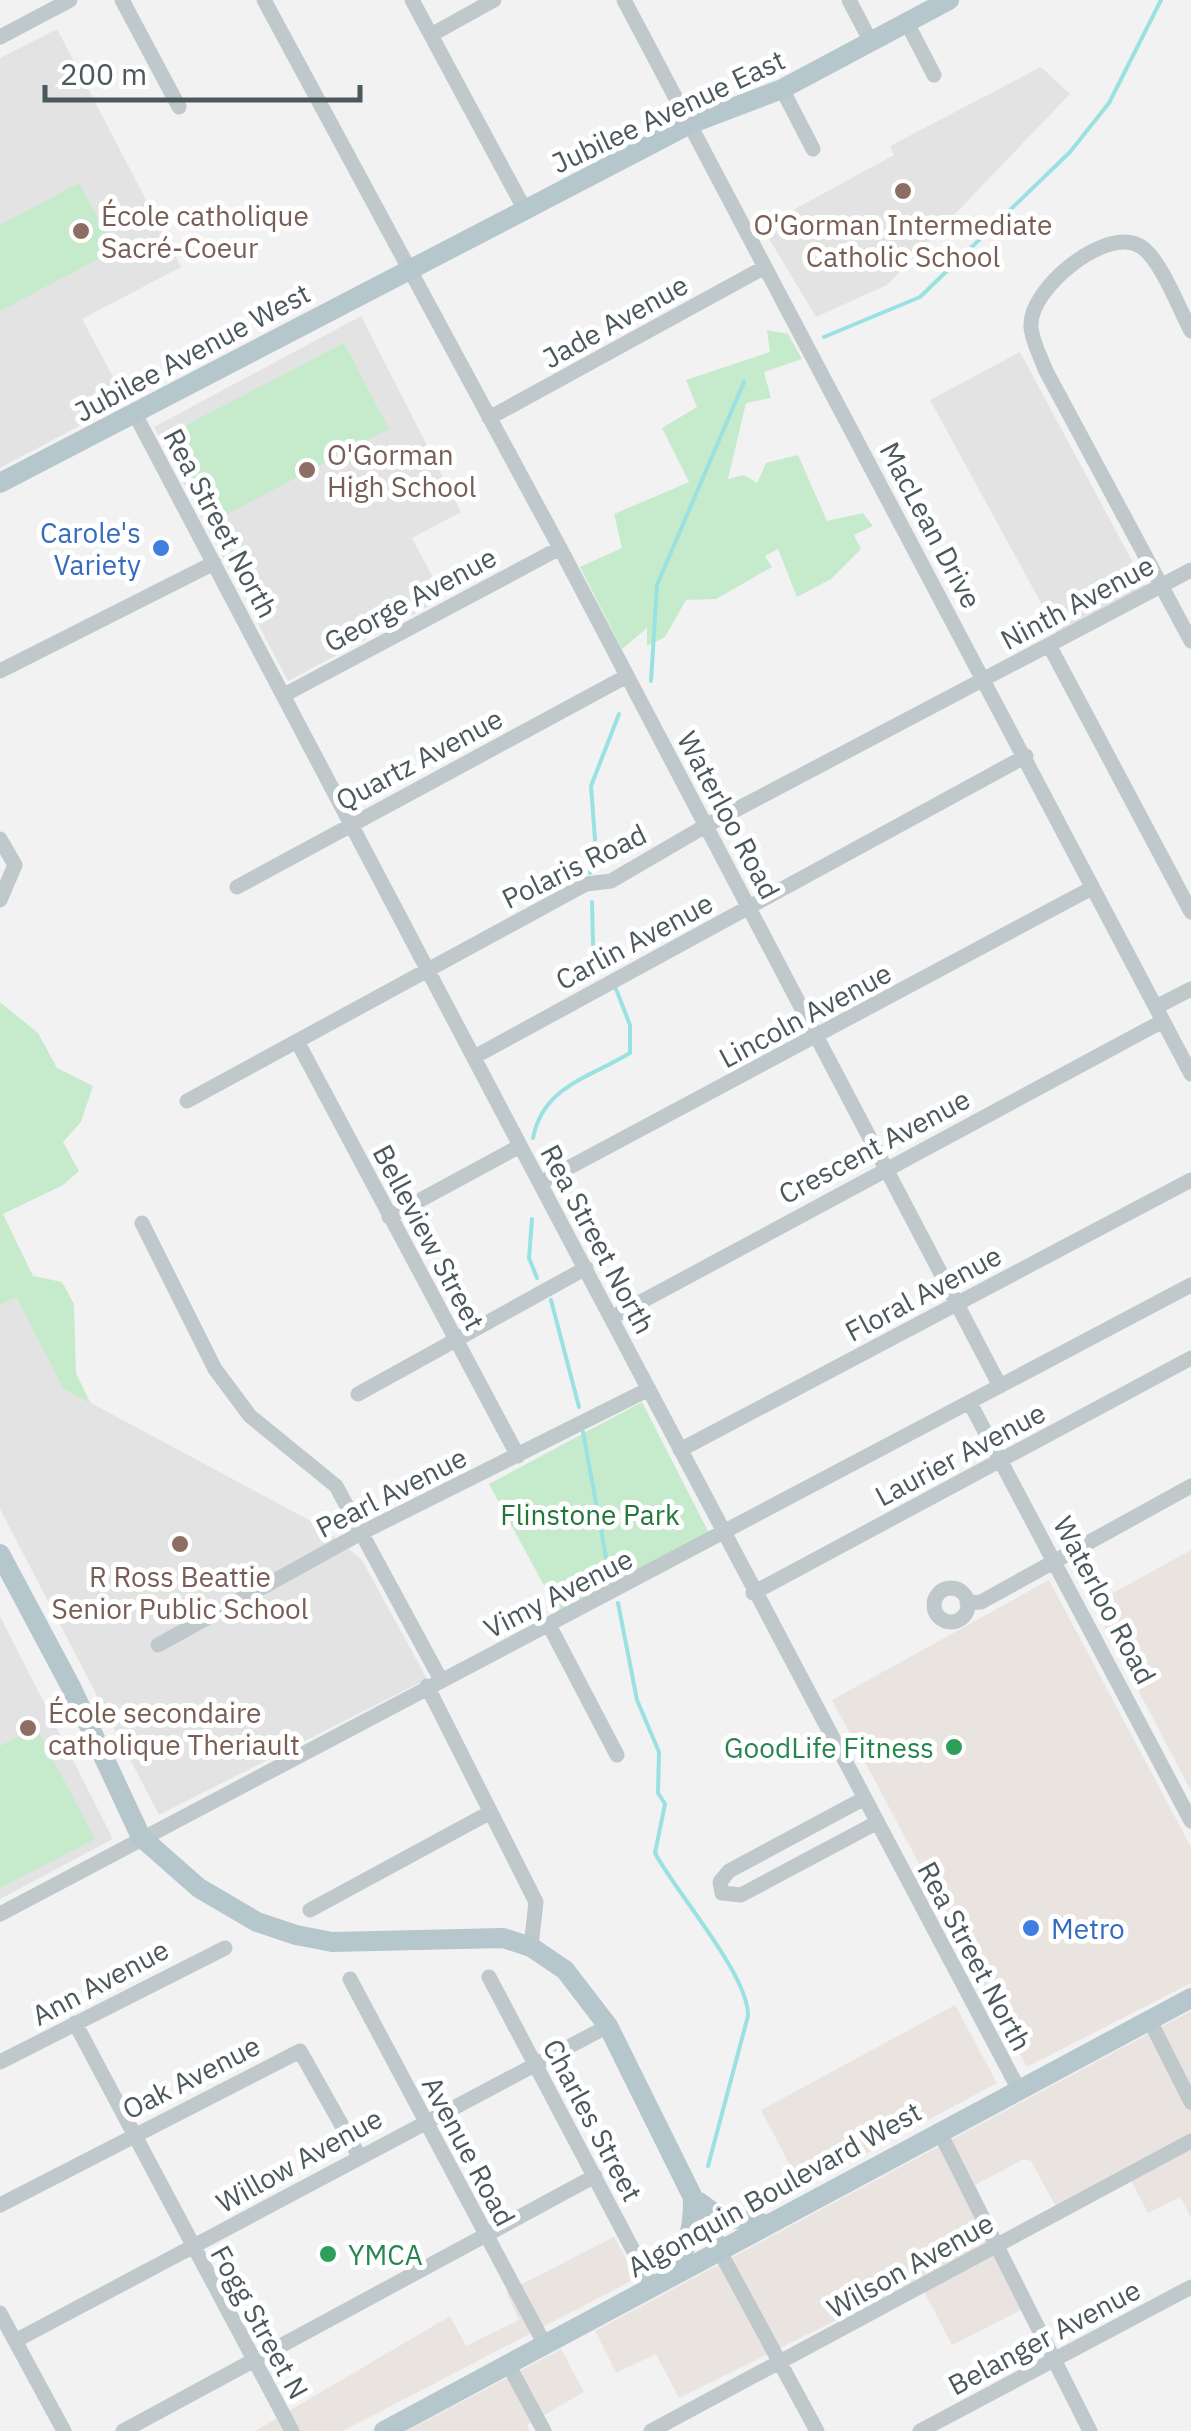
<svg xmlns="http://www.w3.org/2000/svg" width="1191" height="2431" font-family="'IBM Plex Sans',sans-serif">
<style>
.commercial{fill:#e9e4e0}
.education{fill:#e4e3e3}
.green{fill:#c6ebcc}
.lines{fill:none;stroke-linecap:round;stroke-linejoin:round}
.stream{stroke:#99e2e1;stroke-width:4}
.minor{stroke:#bfc9cc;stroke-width:15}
.major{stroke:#b5c6cc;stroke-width:20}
.education-dot{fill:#8d6e63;stroke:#fff;stroke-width:4}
.shop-dot{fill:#3f7fe0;stroke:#fff;stroke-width:4}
.leisure-dot{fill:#2e9e5b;stroke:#fff;stroke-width:4}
.labels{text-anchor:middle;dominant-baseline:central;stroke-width:10;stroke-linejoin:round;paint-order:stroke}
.street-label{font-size:28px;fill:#4b595d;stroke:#fff}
.education-label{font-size:28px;fill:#785e54;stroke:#fff;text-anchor:start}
.shop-label{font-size:28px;fill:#366cbe;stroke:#fff;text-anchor:end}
.park-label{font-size:28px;fill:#23773a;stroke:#fff}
.leisure-label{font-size:28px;fill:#27864d;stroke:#fff;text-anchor:end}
</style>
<rect width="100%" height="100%" fill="#f3f2f2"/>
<path class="commercial" d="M 1191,1550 L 1191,1791 L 1093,1604 Z
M 1049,1580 L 1191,1847 L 1191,1983 L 1027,2067 L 832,1700 Z
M 955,2005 L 997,2083 L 802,2188 L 761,2110 Z
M 1191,2011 L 1191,2217 L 1180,2197 L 1148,2213 L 1131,2180 L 1062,2218 L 1031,2161 L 1024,2159 L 975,2185 L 1033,2304 L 952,2345 L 918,2280 L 679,2398 L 656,2354 L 616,2373 L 595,2331 Z
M 614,2237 L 637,2278 L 343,2431 L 255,2431 L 450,2316 L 466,2346 L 519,2320 L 506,2292 Z
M 561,2349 L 584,2392 L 527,2425 L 530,2431 L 407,2431 Z"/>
<path class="education" d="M 57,29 L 181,267 L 82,319 L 126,401 L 0,468 L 0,58 Z
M 1041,67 L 1070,94 L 887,285 L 816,317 L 762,227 L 894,155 L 890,146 Z
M 361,316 L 461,512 L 412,538 L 444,598 L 288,681 L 154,427 Z
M 1020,352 L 1146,587 L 1059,636 L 930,400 Z
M 16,1296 L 63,1388 L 322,1527 L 362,1560 L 427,1679 L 159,1815 L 0,1509 L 0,1305 Z
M 0,1616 L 113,1839 L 0,1899 Z"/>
<path class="green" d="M 79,183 L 115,250 L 0,311 L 0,225 Z
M 767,330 L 788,334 L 802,359 L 764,372 L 771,398 L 746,403 L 728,479 L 744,475 L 757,483 L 766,463 L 798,455 L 827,521 L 863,513 L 873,526 L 854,535 L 861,549 L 831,579 L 797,597 L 778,549 L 765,556 L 772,567 L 716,599 L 686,600 L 665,637 L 647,646 L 647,628 L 622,649 L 580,567 L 622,548 L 614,514 L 689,482 L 662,428 L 697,407 L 686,380 L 770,352 Z
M 344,343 L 389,429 L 212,522 L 167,435 Z
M 0,1002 L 38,1033 L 57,1068 L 93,1086 L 81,1122 L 63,1142 L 79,1171 L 63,1185 L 3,1214 L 33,1276 L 62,1282 L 74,1304 L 76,1373 L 91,1404 L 63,1388 L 16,1297 L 0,1305 Z
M 642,1402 L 709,1533 L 560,1615 L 489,1484 Z
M 36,1727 L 95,1839 L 0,1888 L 0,1746 Z"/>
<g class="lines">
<path class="stream" d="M 824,337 L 920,297 L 1070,152 L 1109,103 L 1161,0
M 651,681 L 657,585 L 744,382
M 590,873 L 595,840 L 591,786 L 619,714
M 592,902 L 593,945 L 604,967
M 533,1138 C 543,1086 589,1078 630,1053 L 630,1025 L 616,989
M 532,1219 L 529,1258 L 537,1278
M 551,1300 L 579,1407
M 583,1432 L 610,1579
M 618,1603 L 637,1700 L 659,1752 L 658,1793 L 665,1804 L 655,1853 C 676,1893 749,1975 748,2016 L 708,2166"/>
<path class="minor" d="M 122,0 L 179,107
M 264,0 L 560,548 L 1000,1386
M 412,0 L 525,210
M 624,0 L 1191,1074
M 849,0 L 871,42
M 907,23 L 934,75
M 431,35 L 494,0
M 0,37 L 70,0
M 782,89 L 813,149
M 1191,331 C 1180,311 1159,254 1138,245 C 1103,228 1028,290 1031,327 C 1032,341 1041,358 1046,371 L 1191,641
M 135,414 C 430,972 721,1531 1018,2088
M 489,418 L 765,267
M 1049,645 L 1191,912
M 0,671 L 214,563
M 284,695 L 560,548
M 0,839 L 15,865 L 0,900
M 237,887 L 627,676
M 1156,1007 L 1191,989
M 297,1041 L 518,1456
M 476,1056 L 1026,756
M 187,1101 L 586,884 L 611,881 L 707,825 L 1191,570
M 540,1183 L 1092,888
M 389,1217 L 520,1146
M 142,1223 L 215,1369 L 250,1416 L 336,1486 L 441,1680
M 611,1318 L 1163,1021
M 358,1394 L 586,1268
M 971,1405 L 1191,1821
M 680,1450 L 1191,1180
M934 1605a17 17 0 1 1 34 0a17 17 0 1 1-34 0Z
M 753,1593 L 1191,1358
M 967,1603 L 981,1602 L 1191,1486
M 550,1627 L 617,1755
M 158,1645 L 361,1533 L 649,1389
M 427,1686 L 536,1902 L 531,1947
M 863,1799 L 729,1871 L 720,1882 L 722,1893 L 741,1895 L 876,1823
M 310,1910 L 489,1813
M 0,1914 L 1191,1285
M 489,1977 L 652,2286
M 350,1979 L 545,2345
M 1149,2019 L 1191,2102
M 75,2023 L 292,2431
M 0,2062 L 225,1948
M 939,2131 L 1090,2431
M 0,2205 L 300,2051 L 359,2156
M 719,2250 L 817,2431
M 0,2313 L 64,2431
M 15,2341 L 608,2026
M 508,2364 L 544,2431
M 123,2431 L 595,2176
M 651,2431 L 1191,2141
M 920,2431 L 1191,2287"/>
<path class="major" d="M 0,483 L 690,124 L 782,89 L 949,0
M 0,1554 L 71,1687 L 141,1837 L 199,1888 L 257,1922 L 296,1935 L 332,1942 L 503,1938 L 531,1947 L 565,1970 L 608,2026 L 719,2250
M 699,2202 L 718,2216 L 765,2224
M 668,2274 C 688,2250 693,2231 693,2200
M 384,2431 L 1191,1998"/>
</g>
<g class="education-dot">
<circle cx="903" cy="191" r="10"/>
<circle cx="81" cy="231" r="10"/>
<circle cx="307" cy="470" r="10"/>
<circle cx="180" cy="1544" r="10"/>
<circle cx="28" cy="1728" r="10"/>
</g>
<g class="shop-dot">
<circle cx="161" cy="548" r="10"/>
<circle cx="1031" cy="1928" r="10"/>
</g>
<g class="leisure-dot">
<circle cx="954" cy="1747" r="10"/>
<circle cx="328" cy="2254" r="10"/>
</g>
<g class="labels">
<g class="street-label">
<text transform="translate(668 111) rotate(-25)">Jubilee Avenue East</text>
<text transform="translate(615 321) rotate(-29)">Jade Avenue</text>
<text transform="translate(192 352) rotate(-28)">Jubilee Avenue West</text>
<text transform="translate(221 523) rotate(62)">Rea Street North</text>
<text transform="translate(931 525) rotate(62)">MacLean Drive</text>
<text transform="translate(410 599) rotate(-28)">George Avenue</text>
<text transform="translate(1077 602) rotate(-28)">Ninth Avenue</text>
<text transform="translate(419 759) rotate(-28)">Quartz Avenue</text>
<text transform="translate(729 815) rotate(62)">Waterloo Road</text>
<text transform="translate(574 866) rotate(-26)">Polaris Road</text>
<text transform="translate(634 941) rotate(-28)">Carlin Avenue</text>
<text transform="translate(805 1015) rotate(-28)">Lincoln Avenue</text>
<text transform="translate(874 1146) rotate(-28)">Crescent Avenue</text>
<text transform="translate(429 1237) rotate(62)">Belleview Street</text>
<text transform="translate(598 1239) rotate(62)">Rea Street North</text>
<text transform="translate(923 1293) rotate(-28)">Floral Avenue</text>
<text transform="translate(960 1454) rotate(-28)">Laurier Avenue</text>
<text transform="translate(391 1492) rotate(-27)">Pearl Avenue</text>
<text transform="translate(558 1593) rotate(-27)">Vimy Avenue</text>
<text transform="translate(1105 1600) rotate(62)">Waterloo Road</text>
<text transform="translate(975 1956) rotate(62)">Rea Street North</text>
<text transform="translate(100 1982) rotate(-28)">Ann Avenue</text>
<text transform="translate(191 2077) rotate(-27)">Oak Avenue</text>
<text transform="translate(593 2120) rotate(62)">Charles Street</text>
<text transform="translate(469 2151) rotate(62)">Avenue Road</text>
<text transform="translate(299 2160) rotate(-29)">Willow Avenue</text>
<text transform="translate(774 2189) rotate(-29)">Algonquin Boulevard West</text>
<text transform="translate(910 2265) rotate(-29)">Wilson Avenue</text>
<text transform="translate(260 2322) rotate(61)">Fogg Street N</text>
<text transform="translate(1044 2337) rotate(-28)">Belanger Avenue</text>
</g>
<g class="education-label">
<text x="101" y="215">École catholique<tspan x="101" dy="32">Sacré-Coeur</tspan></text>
<text x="903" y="224" text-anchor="middle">O'Gorman Intermediate<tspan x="903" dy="32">Catholic School</tspan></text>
<text x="327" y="454">O'Gorman<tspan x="327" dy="32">High School</tspan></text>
<text x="180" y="1576" text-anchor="middle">R Ross Beattie<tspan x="180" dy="32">Senior Public School</tspan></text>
<text x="48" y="1712">École secondaire<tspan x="48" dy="32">catholique Theriault</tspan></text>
</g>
<g class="shop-label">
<text x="141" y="532">Carole's<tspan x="141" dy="32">Variety</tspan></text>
<text x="1051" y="1928" text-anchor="start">Metro</text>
</g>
<g class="park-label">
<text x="590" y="1514">Flinstone Park</text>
</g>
<g class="leisure-label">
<text x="934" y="1747">GoodLife Fitness</text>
<text x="348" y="2254" text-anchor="start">YMCA</text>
</g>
</g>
<path d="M45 85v15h315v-15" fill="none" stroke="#4b595d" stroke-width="5"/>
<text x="60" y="85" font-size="30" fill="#4b595d" stroke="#ffffff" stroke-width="8" paint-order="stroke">200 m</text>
</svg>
